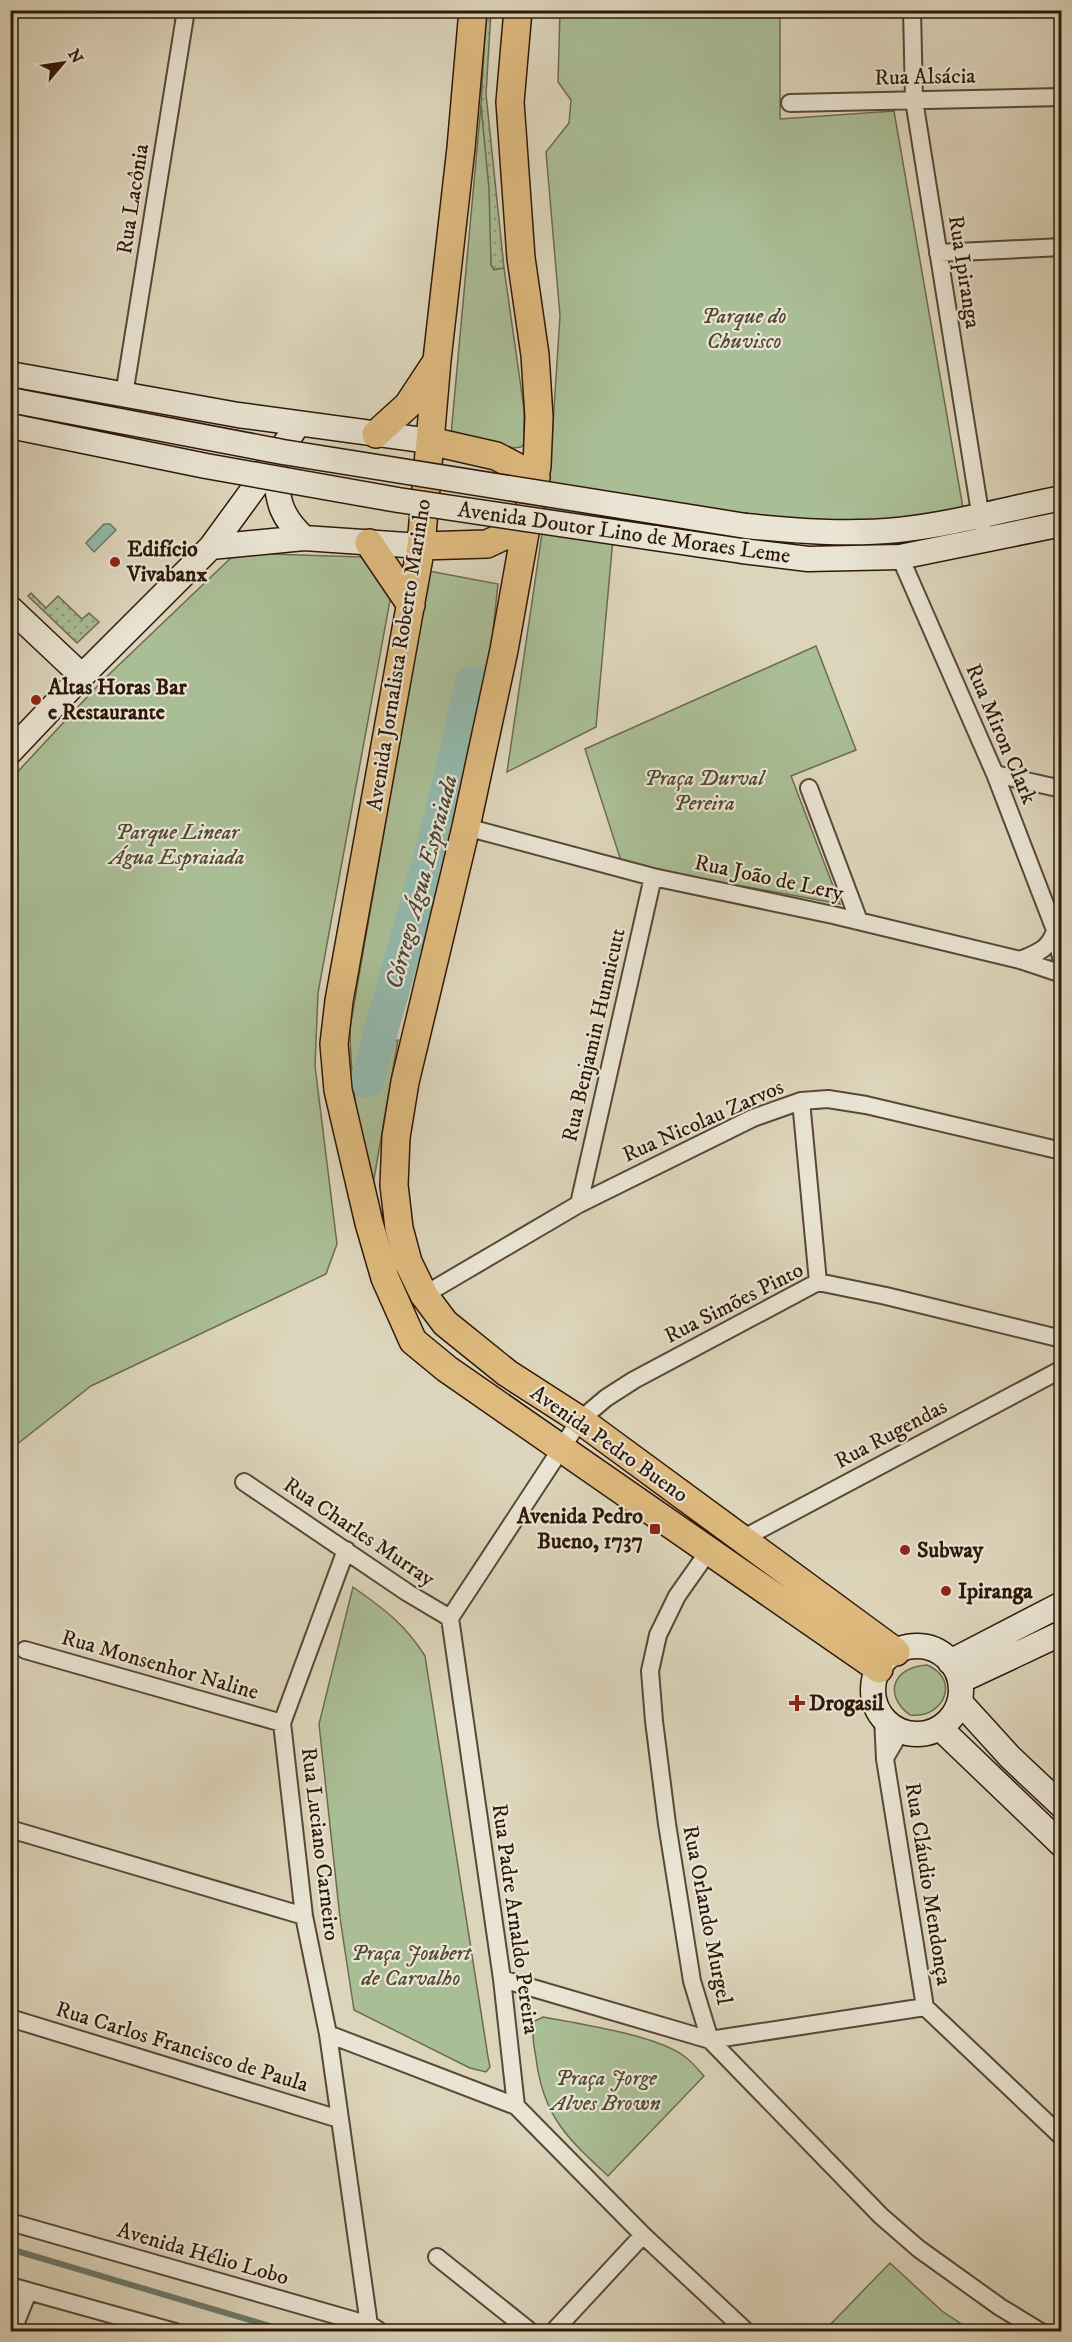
<svg xmlns="http://www.w3.org/2000/svg" width="1072" height="2342" font-family="'IM FELL DW Pica',serif">
<style>
.grass{fill:url(#grass-dots);stroke:#6c6b50;stroke-width:1.5}
.park{fill:#aabe96;stroke:#6c6b50;stroke-width:1.5}
.water{fill:#93b9ad;stroke:#6b796b;stroke-width:1.5}
.lines{fill:none;stroke-linecap:round;stroke-linejoin:round}
.stream{stroke:#6b796b;stroke-width:6}
.river{stroke:#93b9ad;stroke-width:34}
.street-casing{stroke:#5a4736;stroke-width:20}
.secondary-casing{stroke:#2e1809;stroke-width:27}
.primary-casing{stroke:#2e1809;stroke-width:30}
.street{stroke:#e9e4d3;stroke-width:16}
.secondary{stroke:#e9e4d3;stroke-width:24}
.primary{stroke:#deba7e;stroke-width:27}
.secondary-bridge-casing{stroke:#2e1809;stroke-width:27;stroke-linecap:butt}
.secondary-bridge{stroke:#e9e4d3;stroke-width:24}
.poi-dot{fill:#8f2418;stroke:#e9e4d3;stroke-width:2}
.labels{text-anchor:middle;dominant-baseline:central;stroke-width:4.5;stroke-linejoin:round;paint-order:stroke}
.street-label{font-size:22px;fill:#2e1809;stroke:#e9e4d3}
.park-label{font-size:22px;font-style:italic;fill:#534a33;stroke:#e9e4d3}
.poi-label{font-size:22px;font-weight:bold;fill:#2e1809;stroke:#e9e4d3;text-anchor:start}
.water-label{font-size:24px;font-style:italic;fill:#4c483a;stroke:#e9e4d3}
</style>
<defs>
<pattern id="grass-dots" width="8" height="8" patternUnits="userSpaceOnUse" patternTransform="scale(1.5)"><rect width="8" height="8" fill="#aabe96"/><path d="M2 2h.1M6 6h.1" fill="none" stroke="#8b9979" stroke-width="1.8" stroke-linecap="round"/></pattern>
</defs>
<rect width="100%" height="100%" fill="#ddd5bb"/>
<filter id="stains"><feTurbulence type="fractalNoise" baseFrequency=".00333" numOctaves="4"/><feColorMatrix values="0 0 0 0 .2 0 0 0 0 .09 0 0 0 0 .02 0 0 0 .5 -.17"/></filter>
<radialGradient id="worn" r=".72"><stop offset=".6" stop-color="#630" stop-opacity="0"/><stop offset="1" stop-color="#630" stop-opacity=".3"/></radialGradient>
<path class="grass" d="M 486,10 L 491,11 L 486,94 L 504,268 L 494,270 L 491,265 L 481,105 Z
M 31,593 L 46,608 L 58,596 L 82,619 L 89,613 L 99,622 L 77,643 L 28,596 Z"/>
<path class="park" d="M 560,11 L 780,11 L 780,119 L 894,111 L 963,508 L 938,515 L 806,527 L 617,494 L 596,727 L 507,772 L 549,486 L 560,316 L 546,152 L 569,123 L 571,100 L 558,82 Z
M 481,105 L 489,189 L 491,265 L 494,270 L 504,268 L 524,409 L 524,444 L 521,447 L 514,448 L 451,435 Z
M 236,553 L 363,557 L 391,595 L 318,993 L 315,1066 L 337,1244 L 326,1274 L 91,1386 L 11,1449 L 11,779 L 101,682 Z
M 429,571 L 498,584 L 487,686 L 460,682 C 435,816 394,946 356,1076 L 379,1085 L 390,1043 L 398,1040 L 371,1196 C 361,1140 350,1085 350,1028 Z
M 816,646 L 856,750 L 791,776 L 840,904 L 656,870 L 621,861 L 585,749 Z
M 353,1587 C 384,1609 405,1624 425,1656 L 488,2057 L 490,2067 L 486,2072 L 470,2068 L 354,2010 L 340,1918 L 319,1724 Z
M 927,1665 C 961,1679 944,1719 910,1715 C 882,1694 894,1667 927,1665 Z
M 543,2017 C 580,2024 655,2035 684,2056 C 691,2061 698,2069 704,2076 L 608,2176 C 567,2138 543,2116 536,2058 C 534,2045 531,2034 535,2021 Z
M 890,2263 L 942,2311 L 972,2331 L 824,2331 Z"/>
<path class="water" d="M 104,524 L 110,524 L 116,530 L 94,552 L 86,543 Z"/>
<g class="lines">
<path class="stream" d="M 10,2249 L 290,2332"/>
<path class="river" d="M 367,1081 L 441,818 L 472,683"/>
<g class="street-casing">
<path id="street" d="M 912,10 L 914,100 L 982,525
M 790,103 L 1062,97
M 938,253 L 1062,247
M 124,395 L 186,10
M 900,557 L 995,774 L 1055,930 L 1062,962
M 995,774 L 1062,789
M 809,788 L 859,921
M 466,827 L 653,877 L 833,915 L 1020,960 L 1062,974
M 1020,960 C 1037,953 1050,949 1055,930
M 801,1101 L 818,1282
M 579,1204 L 653,877
M 424,1295 L 579,1204 L 753,1118 L 801,1101 L 828,1099 L 866,1105 L 1062,1151
M 244,1482 L 408,1593 L 450,1618
M 742,1539 L 1062,1369
M 346,1550 L 282,1723 L 304,1916 L 328,2034 L 370,2332
M 708,1552 L 677,1596 L 658,1635 L 650,1671 L 654,1721 L 667,1824 L 692,1981 L 710,2040 L 881,2216 L 919,2249 L 1000,2307 L 1041,2332
M 25,1650 L 282,1723
M 883,1717 L 885,1759 L 925,2007 L 1062,2137
M 885,1758 L 901,1731
M 10,1829 L 304,1916
M 502,1979 L 710,2040 L 925,2007
M 10,2018 L 339,2119
M 328,2034 L 516,2106
M 10,2222 L 370,2325 L 378,2330
M 437,2257 L 531,2332
M 10,2286 L 175,2332
M 12,2332 L 28,2292
M 553,2332 L 643,2235
M 747,2332 L 643,2235 L 516,2106 L 502,1979 L 450,1618 L 580,1420 L 606,1398 L 634,1380 L 818,1282 L 886,1296 L 1062,1339"/>
</g>
<g class="secondary-casing">
<path id="secondary" d="M 10,374 L 238,415 L 430,441
M 273,462 C 279,497 276,512 304,538
M 746,526 C 796,531 847,535 898,530 C 953,524 1007,509 1062,498
M 211,547 L 304,538 L 421,546
M 742,551 L 808,559 L 900,557 L 1062,524
M 10,608 L 82,676
M 10,752 L 82,676 L 211,547 L 273,462 L 298,424
M873 1690a44 44 0 1 1 88 0a44 44 0 1 1-88 0Z
M 950,1662 L 1062,1604
M 960,1681 L 1062,1633
M 960,1702 L 1010,1757 L 1062,1806
M 940,1728 L 1062,1845"/>
</g>
<g class="primary-casing">
<path id="primary" d="M 473,10 L 461,148 L 437,360 L 421,546 L 339,1001 L 334,1044 L 338,1090 L 369,1223 L 385,1278 L 413,1341 L 447,1369 L 879,1669
M 518,10 L 510,102 L 521,258 L 535,355 L 539,417 L 537,466 L 504,650 L 466,827 L 405,1082 L 396,1137 L 394,1185 L 399,1228 L 408,1262 L 424,1295 L 445,1323 L 507,1373 L 580,1420 L 896,1652
M 376,434 L 408,405 L 435,364
M 430,441 L 496,456 L 536,477
M 369,543 L 411,605
M 421,546 L 487,544 L 504,536 L 529,515"/>
</g>
<use href="#street" class="street"/>
<use href="#secondary" class="secondary"/>
<use href="#primary" class="primary"/>
<g class="secondary-bridge-casing">
<path id="secondary-bridge" d="M 10,400 L 283,452 L 746,526
M 10,426 L 206,466 L 398,500 L 742,551"/>
</g>
<use href="#secondary-bridge" class="secondary-bridge"/>
</g>
<g class="poi-dot">
<circle cx="115" cy="562" r="6"/>
<circle cx="36" cy="700" r="6"/>
<rect x="649" y="1523" width="12" height="12" rx="3"/>
<circle cx="905" cy="1550" r="6"/>
<circle cx="946" cy="1591" r="6"/>
<path d="M794 1694h6v6h6v6h-6v6h-6v-6h-6v-6h6z"/>
</g>
<g class="labels">
<g class="street-label">
<text transform="translate(925 77) rotate(-1)">Rua Alsácia</text>
<text transform="translate(133 199) rotate(-81)">Rua Lacônia</text>
<text transform="translate(964 272) rotate(81)">Rua Ipiranga</text>
<text transform="translate(624 533) rotate(8)">Avenida Doutor Lino de Moraes Leme</text>
<text transform="translate(399 655) rotate(-81)">Avenida Jornalista Roberto Marinho</text>
<text transform="translate(1001 734) rotate(67)">Rua Miron Clark</text>
<text transform="translate(769 878) rotate(12)">Rua João de Lery</text>
<text transform="translate(594 1035) rotate(-77)">Rua Benjamin Hunnicutt</text>
<text transform="translate(703 1121) rotate(-24)">Rua Nicolau Zarvos</text>
<text transform="translate(734 1303) rotate(-27)">Rua Simões Pinto</text>
<text transform="translate(891 1434) rotate(-28)">Rua Rugendas</text>
<text transform="translate(609 1444) rotate(35)">Avenida Pedro Bueno</text>
<text transform="translate(359 1532) rotate(34)">Rua Charles Murray</text>
<text transform="translate(160 1665) rotate(16)">Rua Monsenhor Naline</text>
<text transform="translate(320 1844) rotate(83)">Rua Luciano Carneiro</text>
<text transform="translate(928 1884) rotate(81)">Rua Cláudio Mendonça</text>
<text transform="translate(707 1915) rotate(79)">Rua Orlando Murgel</text>
<text transform="translate(515 1919) rotate(82)">Rua Padre Arnaldo Pereira</text>
<text transform="translate(182 2047) rotate(17)">Rua Carlos Francisco de Paula</text>
<text transform="translate(203 2254) rotate(16)">Avenida Hélio Lobo</text>
</g>
<g class="park-label">
<text x="744" y="316">Parque do<tspan x="744" dy="25">Chuvisco</tspan></text>
<text x="704" y="778">Praça Durval<tspan x="704" dy="25">Pereira</tspan></text>
<text x="177" y="832">Parque Linear<tspan x="177" dy="25">Água Espraiada</tspan></text>
<text x="411" y="1953">Praça Joubert<tspan x="411" dy="25">de Carvalho</tspan></text>
<text x="606" y="2078">Praça Jorge<tspan x="606" dy="25">Alves Brown</tspan></text>
</g>
<g class="poi-label">
<text x="127" y="549">Edifício<tspan x="127" dy="25">Vivabanx</tspan></text>
<text x="48" y="687">Altas Horas Bar<tspan x="48" dy="25">e Restaurante</tspan></text>
<text x="643" y="1516" text-anchor="end">Avenida Pedro<tspan x="643" dy="25">Bueno, 1737</tspan></text>
<text x="917" y="1550">Subway</text>
<text x="958" y="1591">Ipiranga</text>
<text x="809" y="1703">Drogasil</text>
</g>
<g class="water-label">
<text transform="translate(422 882) rotate(-75)">Córrego Água Espraiada</text>
</g>
</g>
<rect width="1072" height="2342" fill="none" stroke="#ddd5bb" stroke-width="36"/>
<rect x="12" y="12" width="1048" height="2318" fill="none" stroke="#2e1809" stroke-width="3"/>
<rect x="18" y="18" width="1036" height="2306" fill="none" stroke="#2e1809" stroke-width="1.5"/>
<g transform="translate(63 63) rotate(61)" stroke="#e9e4d3" stroke-width="4.5" paint-order="stroke">
<path d="M0-4.5L10 22L0 15L-10 22Z" fill="#2e1809"/>
<text y="-9" font-size="16" font-weight="bold" text-anchor="middle" fill="#2e1809">N</text>
</g>
<rect width="100%" height="100%" filter="url(#stains)"/>
<rect width="100%" height="100%" fill="url(#worn)"/>
</svg>
